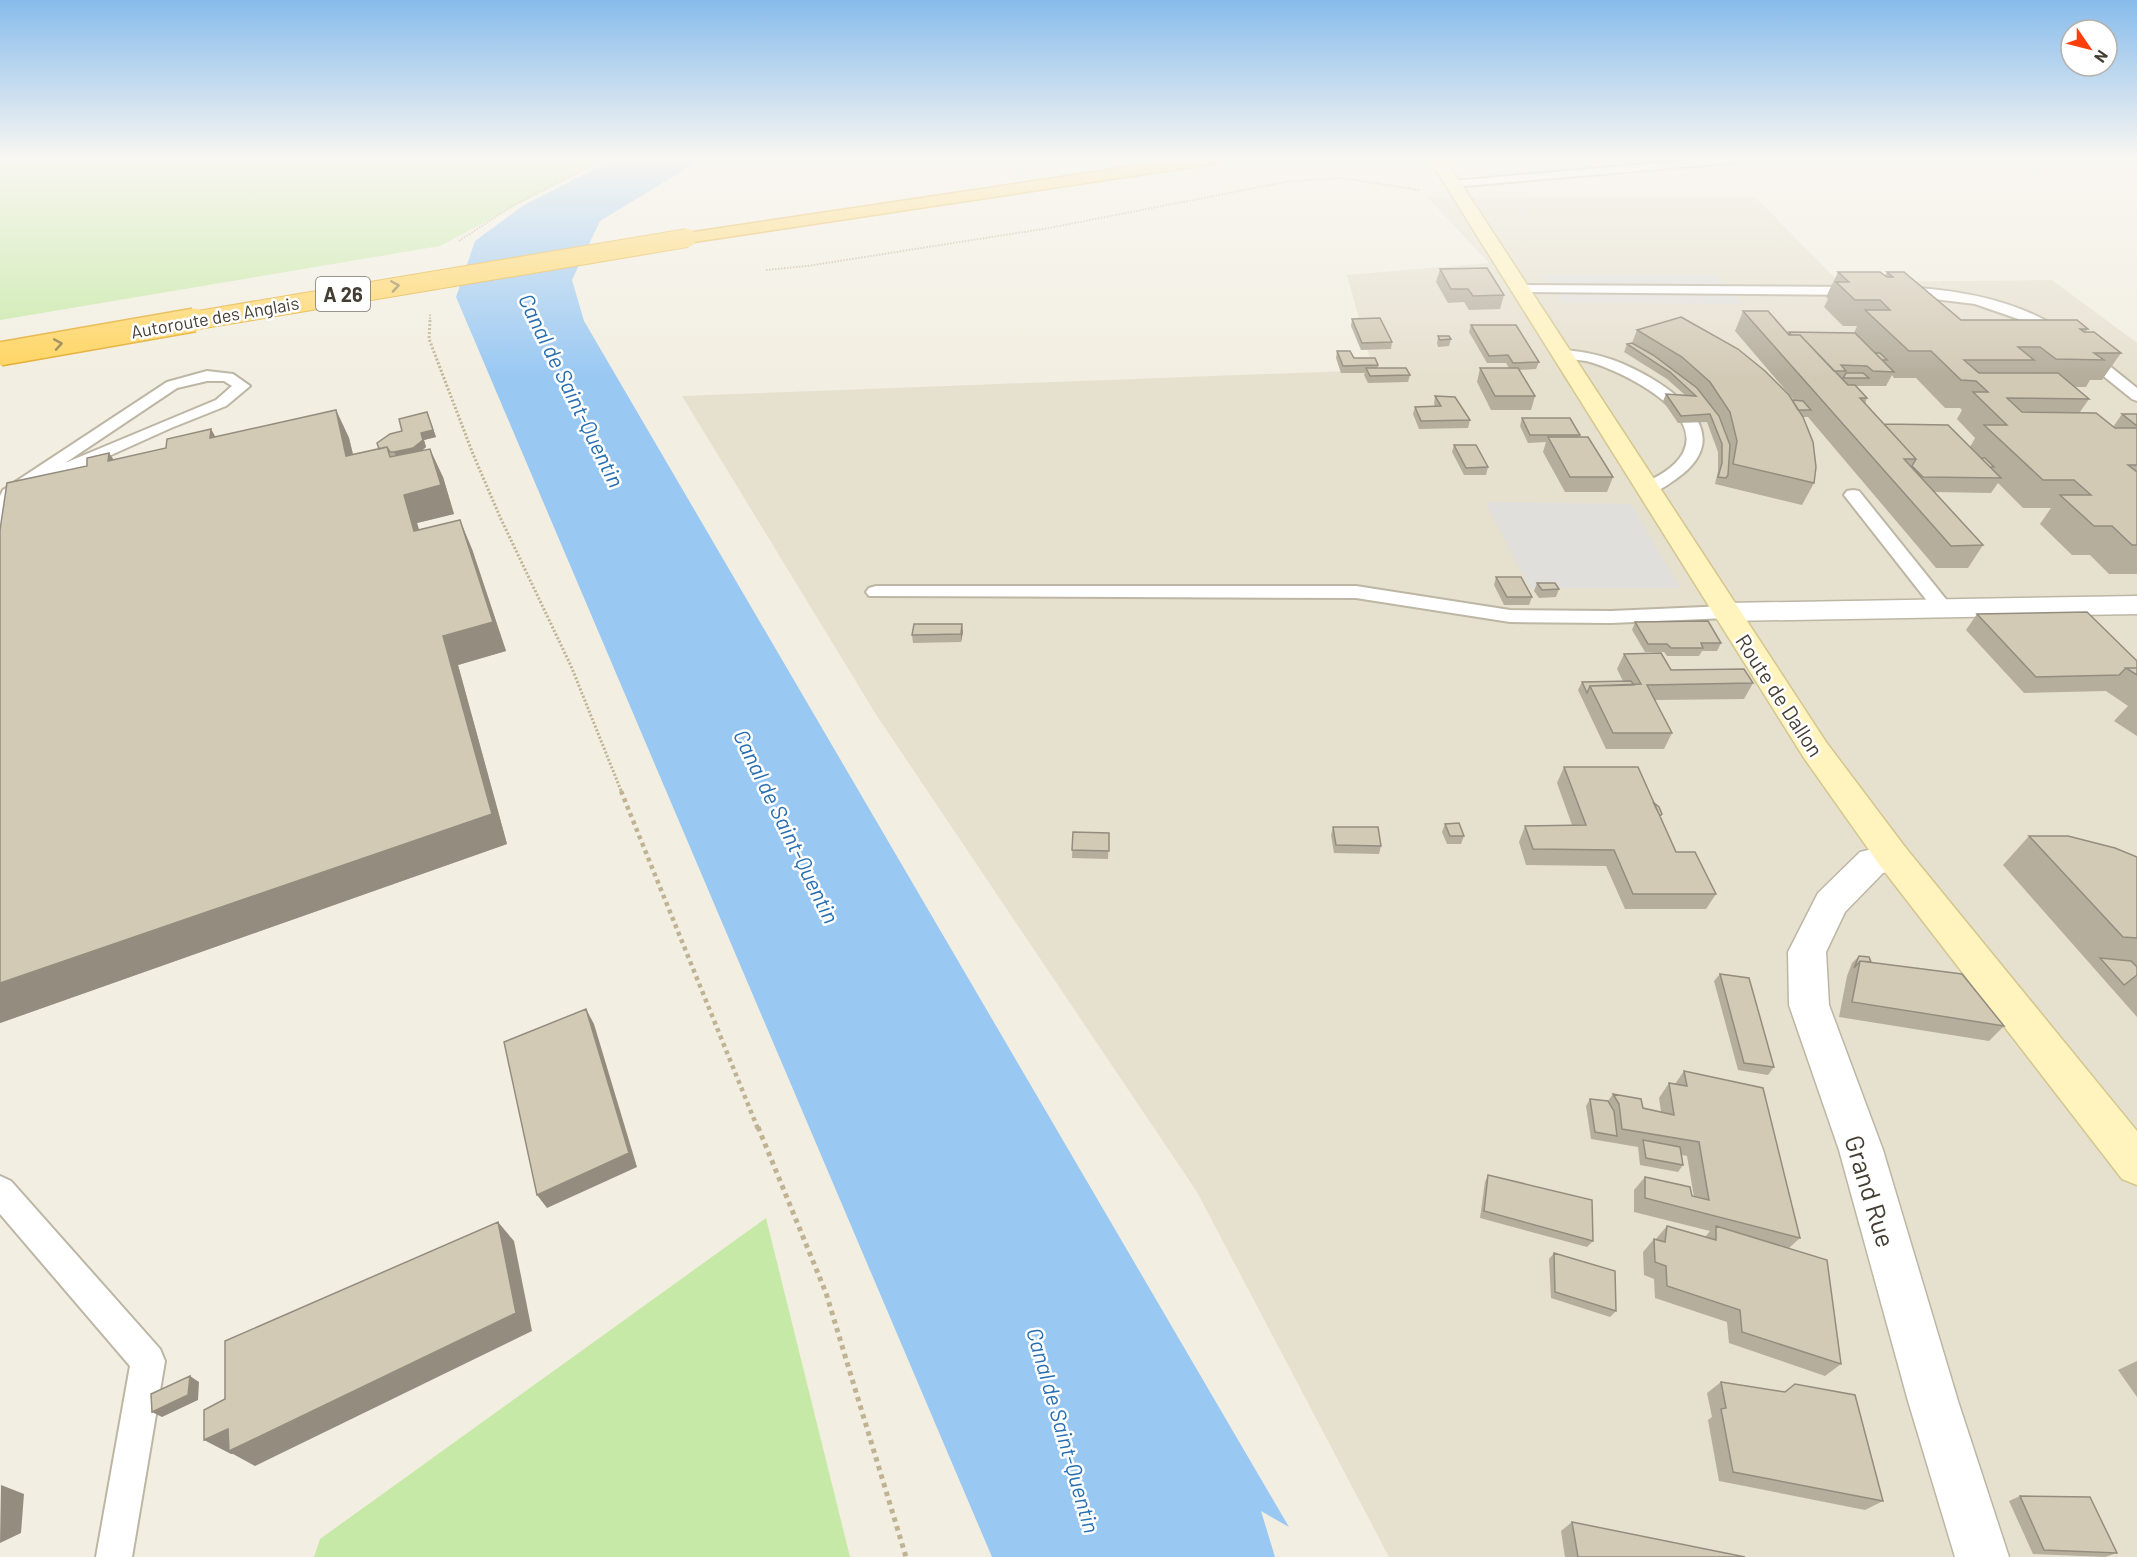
<svg xmlns="http://www.w3.org/2000/svg" width="2137" height="1557" font-family="Barlow,sans-serif">
<style>
.residential{fill:#e6e0cf}
.green{fill:#c7e9a7}
.parking{fill:#e1dfdb}
.water{fill:#99c8f3}
.lines{fill:none;stroke-linecap:round;stroke-linejoin:round}
.lane-casing{stroke:#bdb6a4;stroke-width:4}
.street-casing{stroke:#bdb6a4;stroke-width:3}
.secondary-casing{stroke:#d3c68f;stroke-width:3}
.highway-casing{stroke:#e3ab2a;stroke-width:3}
.path-far3{stroke:#c0b394;stroke-width:2;stroke-dasharray:1.5 1.5;stroke-linecap:butt}
.path-far2{stroke:#c0b394;stroke-width:3;stroke-dasharray:2 2;stroke-linecap:butt}
.path-far1{stroke:#c0b394;stroke-width:4.5;stroke-dasharray:4 4;stroke-linecap:butt}
.path{stroke:#c0b394;stroke-width:5;stroke-dasharray:4.5 4.5;stroke-linecap:butt}
.lane{fill:#fff;fill-rule:evenodd}
.street{fill:#fff;fill-rule:evenodd}
.secondary{fill:#fff3be;fill-rule:evenodd}
.highway{fill:#ffd45f;fill-rule:evenodd}
.highway-bridge-far1-casing{stroke:#e3ab2a;stroke-width:20;stroke-linecap:butt}
.highway-bridge-casing{stroke:#e3ab2a;stroke-width:26;stroke-linecap:butt}
.highway-bridge-far1{stroke:#ffd45f;stroke-width:18}
.highway-bridge{stroke:#ffd45f;stroke-width:23}
.wall{fill:#b5ae9d;fill-rule:evenodd}
.shaded-wall{fill:#948d7f}
.building{fill:#d3cab6;stroke:#948d7f;stroke-width:1.5}
.oneway{stroke:#988146}
.labels{text-anchor:middle;dominant-baseline:central;stroke-width:5;stroke-linejoin:round;paint-order:stroke}
.far-street-label{font-size:18px;fill:#433d32;stroke:#fff}
.shield{fill:#fff;stroke:#7b7770;stroke-width:1.5}
.shield-label{font-size:20px;font-weight:bold;fill:#433d32}
.street-label{font-size:21px;fill:#433d32;stroke:#fff}
.water-label{font-size:22px;font-style:italic;fill:#286fb2;stroke:#fff}
.near-street-label{font-size:26px;fill:#433d32;stroke:#fff}
</style>
<rect width="100%" height="100%" fill="#f2eee1"/>
<path class="residential" d="M 1427,197 L 1756,198 L 1839,282 L 2052,280 L 2137,343 L 2137,1557 L 1389,1557 L 1197,1192 L 877,716 L 682,396 L 1373,370 L 1347,275 L 1489,263 Z"/>
<path class="green" d="M 0,159 L 603,159 L 440,246 L 0,320 Z
M 766,1218 L 850,1557 L 314,1557 L 320,1539 Z"/>
<path class="parking" d="M 1540,274 L 1714,274 L 1743,304 L 1564,303 Z
M 1485,502 L 1631,504 L 1680,588 L 1530,588 Z"/>
<path class="water" d="M 614,159 L 702,159 L 600,221 L 572,280 L 584,321 L 1289,1527 L 1261,1511 L 1275,1557 L 992,1557 L 456,297 L 475,241 L 524,205 Z"/>
<g class="lines">
<g class="lane-casing">
<path id="lane" d="M 1703,159 L 1744,159 L 1739,162 L 1453,187 L 1447,184 L 1453,181 Z
M 1522,285 L 1859,287 L 1866,291 L 1859,295 L 1517,292 L 1515,289 L 1517,286 Z
M 1898,287 C 1956,289 2016,299 2065,332 C 2090,349 2113,369 2137,388 L 2137,401 L 2132,399 L 2066,346 L 2027,322 L 1975,304 L 1893,294 L 1891,291 L 1893,288 Z
M 1563,350 C 1580,351 1596,354 1613,360 C 1659,377 1747,430 1676,479 C 1666,486 1655,495 1643,492 L 1640,488 L 1643,484 C 1657,477 1675,468 1683,453 C 1705,411 1621,371 1590,362 C 1580,359 1568,360 1558,357 L 1556,354 L 1558,351 Z
M 207,371 L 233,374 L 250,386 L 226,406 L 171,428 L 40,487 L 30,487 L 17,496 L 9,541 L 6,545 L 0,546 L 0,496 L 3,490 L 167,382 ZM 207,381 L 224,381 L 232,386 L 216,400 L 65,463 L 177,388 Z
M 1853,490 L 1859,491 L 1949,603 L 1952,607 L 1949,611 L 1935,611 L 1844,495 L 1847,491 Z
M 876,586 L 1356,586 L 1510,610 L 1611,611 L 1727,606 L 1734,608 L 1737,612 L 1734,616 L 1727,618 L 1611,623 L 1510,622 L 1356,598 L 869,596 L 866,592 L 869,588 Z
M 0,1176 L 11,1181 L 160,1349 L 165,1361 L 132,1557 L 96,1557 L 130,1366 L 0,1214 Z"/>
</g>
<g class="street-casing">
<path id="street" d="M 2137,596 L 2137,614 L 1727,621 L 1717,618 L 1713,612 L 1717,606 L 1727,603 Z
M 1893,844 L 1905,847 L 1911,857 L 1905,867 L 1883,873 L 1845,912 L 1826,952 L 1829,1005 L 1883,1150 L 1958,1401 L 2009,1557 L 1955,1557 L 1908,1401 L 1839,1150 L 1789,1005 L 1788,952 L 1818,893 L 1860,852 Z"/>
</g>
<g class="secondary-casing">
<path id="secondary" d="M 1429,159 L 1445,159 L 1826,742 L 1905,847 L 2137,1131 L 2137,1185 L 2122,1179 L 1881,867 L 1804,758 Z"/>
</g>
<g class="highway-casing">
<path id="highway" d="M 1181,159 L 1220,159 L 1212,164 L 687,243 L 681,242 L 678,238 L 681,234 L 687,233 Z"/>
</g>
<path class="path-far3" d="M 459,241 L 512,206 L 605,159
M 766,270 L 807,266 L 1049,228 L 1291,181 L 1342,178 L 1419,190
M 430,322 L 430,314"/>
<path class="path-far2" d="M 430,320 L 429,339 L 473,454 L 500,517 L 571,666 L 622,793"/>
<path class="path-far1" d="M 621,791 L 758,1129"/>
<path class="path" d="M 758,1127 L 826,1293 L 906,1557"/>
<use href="#lane" class="lane"/>
<use href="#street" class="street"/>
<use href="#secondary" class="secondary"/>
<use href="#highway" class="highway"/>
<g class="highway-bridge-far1-casing">
<path id="highway-bridge-far1" d="M 186,322 L 687,238"/>
</g>
<g class="highway-bridge-casing">
<path id="highway-bridge" d="M 0,354 L 194,320"/>
</g>
<use href="#highway-bridge-far1" class="highway-bridge-far1"/>
<use href="#highway-bridge" class="highway-bridge"/>
</g>
<path class="wall" d="M 1440,269 L 1504,295 L 1500,309 L 1469,310 L 1464,302 L 1448,303 L 1436,282 Z
M 1838,272 L 1885,276 L 1887,272 L 1961,320 L 2088,329 L 2085,332 L 2121,353 L 2102,380 L 2090,380 L 2086,387 L 2074,387 L 2089,399 L 2080,412 L 2113,427 L 2122,414 L 2137,414 L 2137,574 L 2109,574 L 2090,555 L 2072,555 L 2040,524 L 2051,508 L 2023,508 L 1998,483 L 1991,493 L 1934,492 L 1983,545 L 1968,568 L 1936,568 L 1808,417 L 1803,417 L 1814,483 L 1802,505 L 1715,484 L 1718,471 L 1718,452 L 1707,422 L 1678,423 L 1663,401 L 1666,394 L 1685,395 L 1667,379 L 1624,352 L 1627,344 L 1632,343 L 1637,330 L 1794,400 L 1735,331 L 1743,311 L 1788,334 L 1789,332 L 1854,333 L 1857,326 L 1843,326 L 1824,307 L 1828,299 L 1826,297 ZM 1892,375 L 1894,378 L 1916,378 L 1945,408 L 1960,408 L 1962,410 L 1957,419 L 1975,438 L 1970,447 L 1884,424 L 1865,404 L 1867,398 L 1856,386 L 1886,386 Z
M 1352,319 L 1392,342 L 1391,349 L 1361,350 L 1351,326 Z
M 1471,325 L 1539,362 L 1536,369 L 1519,370 L 1535,396 L 1531,410 L 1491,410 L 1477,382 L 1480,368 L 1509,368 L 1506,363 L 1487,363 L 1469,332 Z
M 1438,336 L 1451,339 L 1449,346 L 1438,347 L 1437,343 Z
M 1337,351 L 1354,358 L 1378,365 L 1378,368 L 1410,375 L 1408,382 L 1368,383 L 1364,375 L 1365,373 L 1341,373 L 1336,358 Z
M 1435,396 L 1470,420 L 1468,428 L 1419,429 L 1413,414 L 1415,407 L 1435,406 L 1434,404 Z
M 336,410 L 349,438 L 353,454 L 379,449 L 402,431 L 430,420 L 436,437 L 424,440 L 426,447 L 422,451 L 443,477 L 454,514 L 417,523 L 419,530 L 472,549 L 506,651 L 458,665 L 507,844 L 0,1023 L 0,530 L 87,466 L 109,453 L 114,460 Z
M 1522,418 L 1580,435 L 1579,437 L 1613,477 L 1607,492 L 1565,492 L 1543,452 L 1546,442 L 1528,443 L 1520,426 Z
M 1454,445 L 1488,467 L 1486,475 L 1464,475 L 1452,452 Z
M 1496,577 L 1532,597 L 1529,605 L 1504,605 L 1494,585 Z
M 1537,583 L 1559,589 L 1556,597 L 1539,598 L 1534,591 Z
M 1977,614 L 2137,661 L 2137,736 L 2114,721 L 2128,706 L 2106,691 L 2024,693 L 1966,630 Z
M 1635,622 L 1721,643 L 1717,651 L 1702,651 L 1699,656 L 1667,656 L 1664,652 L 1645,652 L 1632,630 Z
M 963,632 L 961,642 L 913,643 L 912,635 Z
M 1624,654 L 1671,670 L 1753,683 L 1744,699 L 1655,700 L 1672,733 L 1664,749 L 1606,749 L 1578,690 L 1582,682 L 1623,681 L 1617,669 Z
M 1564,767 L 1653,802 L 1662,814 L 1660,817 L 1676,852 L 1716,894 L 1706,909 L 1625,909 L 1606,866 L 1526,865 L 1519,842 L 1525,826 L 1572,825 L 1557,783 Z
M 1445,824 L 1464,836 L 1461,844 L 1447,844 L 1442,832 Z
M 1333,827 L 1381,846 L 1379,854 L 1334,853 L 1331,835 Z
M 1073,832 L 1109,833 L 1108,859 L 1072,858 Z
M 2029,836 L 2137,857 L 2137,1017 L 2003,865 Z
M 1859,956 L 1871,962 L 2004,1026 L 1989,1041 L 1839,1017 L 1847,976 L 1852,963 Z
M 1720,974 L 1774,1067 L 1768,1075 L 1738,1070 L 1714,981 Z
M 1684,1071 L 1800,1238 L 1789,1248 L 1841,1364 L 1825,1376 L 1729,1343 L 1727,1322 L 1655,1298 L 1654,1279 L 1644,1275 L 1643,1252 L 1654,1239 L 1655,1240 L 1667,1226 L 1705,1237 L 1710,1231 L 1634,1212 L 1634,1190 L 1645,1177 L 1694,1197 L 1687,1156 L 1682,1155 L 1683,1165 L 1678,1172 L 1640,1165 L 1638,1147 L 1591,1139 L 1586,1106 L 1590,1099 L 1608,1101 L 1613,1094 L 1643,1108 L 1661,1112 L 1659,1098 L 1669,1083 L 1675,1084 Z
M 1488,1175 L 1593,1241 L 1587,1247 L 1480,1218 L 1485,1182 Z
M 1554,1253 L 1616,1311 L 1610,1317 L 1551,1298 L 1549,1259 Z
M 2137,1361 L 2137,1397 L 2118,1370 Z
M 1721,1382 L 1784,1392 L 1795,1384 L 1883,1501 L 1865,1510 L 1719,1481 L 1708,1420 L 1712,1417 L 1707,1393 Z
M 2020,1496 L 2117,1553 L 2105,1557 L 2033,1554 L 2009,1501 Z
M 1572,1522 L 1745,1557 L 1565,1557 L 1561,1531 Z"/>
<path class="shaded-wall" d="M 336,410 L 349,438 L 360,484 L 346,456 Z
M 427,412 L 436,437 L 424,440 L 426,447 L 416,455 L 398,460 L 394,452 Z
M 211,429 L 227,457 L 210,438 Z
M 430,449 L 443,477 L 454,514 L 417,523 L 428,560 L 414,531 L 404,495 Z
M 109,453 L 121,471 L 108,461 Z
M 460,520 L 472,549 L 506,651 L 458,665 L 507,844 L 0,1023 L 0,983 L 443,636 Z
M 962,624 L 963,632 L 961,642 L 961,634 Z
M 586,1009 L 594,1024 L 637,1167 L 547,1208 L 537,1195 Z
M 498,1222 L 514,1241 L 532,1331 L 255,1466 L 233,1454 L 231,1454 L 204,1440 Z
M 190,1376 L 199,1382 L 198,1400 L 162,1417 L 152,1412 Z
M 1,1485 L 24,1494 L 21,1533 L 0,1543 Z"/>
<path class="building" d="M 1487,268 L 1504,295 L 1473,296 L 1468,289 L 1451,289 L 1440,269 Z
M 1838,272 L 1880,272 L 1887,277 L 1893,277 L 1887,272 L 1904,272 L 1961,320 L 2077,320 L 2088,329 L 2080,329 L 2084,332 L 2094,332 L 2121,353 L 2094,353 L 2104,360 L 2056,359 L 2040,347 L 2018,347 L 2034,360 L 1964,360 L 1979,373 L 2058,373 L 2089,399 L 2007,398 L 2022,412 L 2096,413 L 2115,428 L 2137,428 L 2137,465 L 2128,465 L 2137,472 L 2137,545 L 2132,545 L 2112,526 L 2094,526 L 2060,495 L 2091,495 L 2074,480 L 2043,480 L 1984,425 L 2007,425 L 1973,392 L 1988,392 L 1976,381 L 1961,380 L 1931,351 L 1909,351 L 1865,310 L 1890,310 L 1880,300 L 1855,300 L 1836,282 L 1849,282 Z
M 1743,311 L 1768,311 L 1789,335 L 1800,335 L 1848,385 L 1855,385 L 1867,398 L 1860,398 L 1916,459 L 1904,459 L 1983,545 L 1951,546 Z
M 1681,317 L 1738,349 L 1765,371 L 1789,395 L 1803,417 L 1813,442 L 1816,467 L 1814,483 L 1733,464 L 1737,441 L 1730,412 L 1710,382 L 1682,357 L 1637,330 Z
M 1380,318 L 1392,342 L 1362,343 L 1352,319 Z
M 1471,325 L 1516,325 L 1539,362 L 1513,363 L 1508,355 L 1489,356 Z
M 1789,332 L 1855,333 L 1894,372 L 1873,371 L 1867,366 L 1841,365 L 1846,371 L 1834,371 L 1800,335 L 1791,335 Z
M 1438,336 L 1449,336 L 1451,339 L 1440,340 Z
M 1632,343 L 1653,355 L 1697,388 L 1719,416 L 1730,445 L 1728,475 L 1726,478 L 1718,477 L 1722,463 L 1722,444 L 1710,414 L 1681,416 L 1666,394 L 1696,396 L 1670,372 L 1627,344 Z
M 1337,351 L 1350,351 L 1354,358 L 1375,358 L 1378,365 L 1343,366 Z
M 1875,353 L 1880,353 L 1887,360 L 1882,360 Z
M 1366,368 L 1406,368 L 1410,375 L 1370,376 Z
M 1480,368 L 1518,368 L 1535,396 L 1495,396 Z
M 1846,373 L 1863,373 L 1869,378 L 1843,378 Z
M 1435,396 L 1455,397 L 1470,420 L 1421,421 L 1415,407 L 1441,406 Z
M 1792,400 L 1803,401 L 1811,410 L 1798,410 Z
M 336,410 L 346,456 L 387,447 L 390,457 L 430,449 L 441,485 L 404,495 L 414,531 L 460,520 L 493,622 L 443,636 L 492,814 L 0,983 L 0,530 L 7,483 L 87,466 L 87,458 L 109,453 L 108,461 L 166,448 L 167,439 L 211,429 L 210,438 Z
M 427,412 L 433,430 L 421,433 L 423,440 L 413,448 L 394,452 L 390,452 L 387,447 L 379,449 L 377,443 L 390,434 L 402,431 L 399,419 Z
M 2122,414 L 2137,414 L 2137,426 Z
M 1522,418 L 1570,418 L 1580,435 L 1530,435 Z
M 1884,424 L 1948,425 L 2001,478 L 1923,477 L 1912,466 L 1916,459 Z
M 1548,437 L 1588,437 L 1613,477 L 1570,477 Z
M 1454,445 L 1476,445 L 1488,467 L 1466,468 Z
M 1981,458 L 1985,458 L 1994,467 L 1990,467 Z
M 1496,577 L 1521,577 L 1532,597 L 1507,597 Z
M 1537,583 L 1555,583 L 1559,589 L 1542,590 Z
M 2087,612 L 2137,661 L 2137,668 L 2126,668 L 2119,675 L 2036,677 L 1977,614 Z
M 1708,621 L 1721,643 L 1701,643 L 1703,648 L 1671,648 L 1667,644 L 1648,644 L 1635,622 Z
M 914,624 L 962,624 L 961,634 L 912,635 Z
M 1661,653 L 1671,670 L 1744,669 L 1753,683 L 1647,685 L 1672,733 L 1613,733 L 1590,686 L 1641,684 L 1624,654 Z
M 2126,668 L 2137,668 L 2137,675 Z
M 1631,681 L 1634,685 L 1590,686 L 1587,693 L 1582,682 Z
M 1564,767 L 1638,767 L 1676,852 L 1695,852 L 1716,894 L 1633,894 L 1614,850 L 1533,849 L 1525,826 L 1586,825 Z
M 1653,802 L 1659,807 L 1662,814 L 1660,816 Z
M 1459,823 L 1464,836 L 1450,836 L 1445,824 Z
M 1333,827 L 1378,827 L 1381,846 L 1336,845 Z
M 1073,832 L 1109,833 L 1109,851 L 1072,850 Z
M 2029,836 L 2068,836 L 2115,848 L 2137,857 L 2137,938 L 2123,937 Z
M 1859,956 L 1869,957 L 1871,962 L 1860,961 L 1854,968 Z
M 2100,958 L 2131,961 L 2137,967 L 2137,975 L 2124,985 Z
M 1860,961 L 1962,974 L 2004,1026 L 1852,1002 Z
M 1720,974 L 1749,978 L 1774,1067 L 1744,1063 Z
M 586,1009 L 629,1153 L 537,1195 L 504,1042 Z
M 1684,1071 L 1763,1088 L 1800,1238 L 1645,1198 L 1645,1177 L 1690,1187 L 1692,1196 L 1709,1200 L 1699,1142 L 1622,1129 L 1619,1104 L 1613,1094 L 1641,1099 L 1643,1108 L 1674,1115 L 1669,1083 L 1687,1086 Z
M 1590,1099 L 1608,1101 L 1614,1111 L 1617,1136 L 1595,1132 Z
M 1643,1140 L 1680,1147 L 1683,1165 L 1646,1158 Z
M 1488,1175 L 1592,1200 L 1593,1241 L 1484,1211 Z
M 498,1222 L 516,1313 L 229,1451 L 228,1429 L 204,1440 L 204,1410 L 225,1399 L 225,1341 Z
M 1667,1226 L 1716,1240 L 1716,1226 L 1827,1260 L 1841,1364 L 1742,1332 L 1740,1310 L 1667,1286 L 1666,1266 L 1655,1262 L 1654,1239 L 1665,1242 Z
M 1554,1253 L 1615,1271 L 1616,1311 L 1555,1292 Z
M 190,1376 L 188,1395 L 152,1412 L 151,1394 Z
M 1721,1382 L 1785,1392 L 1795,1384 L 1855,1395 L 1883,1501 L 1733,1472 L 1721,1409 L 1726,1408 Z
M 2020,1496 L 2090,1497 L 2117,1553 L 2044,1550 Z
M 1572,1522 L 1745,1557 L 1578,1557 Z"/>
<defs><path id="oneway-chevron" d="M-2-3.5L2.5 0L-2 3.5" fill="none" stroke-width="1.6" stroke-linecap="round" stroke-linejoin="round" transform="scale(1.5)"/></defs>
<g class="oneway">
<use href="#oneway-chevron" transform="translate(395 286) rotate(-9)"/>
<use href="#oneway-chevron" transform="translate(58 344) rotate(-10)"/>
</g>
<linearGradient id="sky" x2="0" y2="1"><stop stop-color="#88bcec"/><stop offset="0.42" stop-color="#f9f7f2"/><stop offset="1" stop-color="#f9f7f2" stop-opacity="0"/></linearGradient>
<rect width="2137" height="377" fill="url(#sky)"/>
<g class="labels">
<g class="far-street-label">
<text transform="translate(215 317) rotate(-10)">Autoroute des Anglais</text>
</g>
<rect class="shield" x="316" y="277" width="54" height="34" rx="4.5"/>
<g class="shield-label">
<text x="343" y="294">A 26</text>
</g>
<g class="street-label">
<text transform="translate(1780 695) rotate(57)">Route de Dallon</text>
</g>
<g class="water-label">
<text transform="translate(572 390) rotate(64)">Canal de Saint-Quentin</text>
<text transform="translate(787 826) rotate(64)">Canal de Saint-Quentin</text>
<text transform="translate(1064 1430) rotate(74)">Canal de Saint-Quentin</text>
</g>
<g class="near-street-label">
<text transform="translate(1871 1191) rotate(73)">Grand Rue</text>
</g>
</g>
<g transform="translate(2089 48) rotate(125)"><circle r="28" fill="#ffffff" stroke="#b4b1ad" stroke-width="1.5"/>
<path d="M0-4.5L10 22L0 15L-10 22Z" fill="#ff3f0b"/>
<text y="-9" font-size="16" font-weight="bold" text-anchor="middle" fill="#433d32">N</text>
</g>
</svg>
